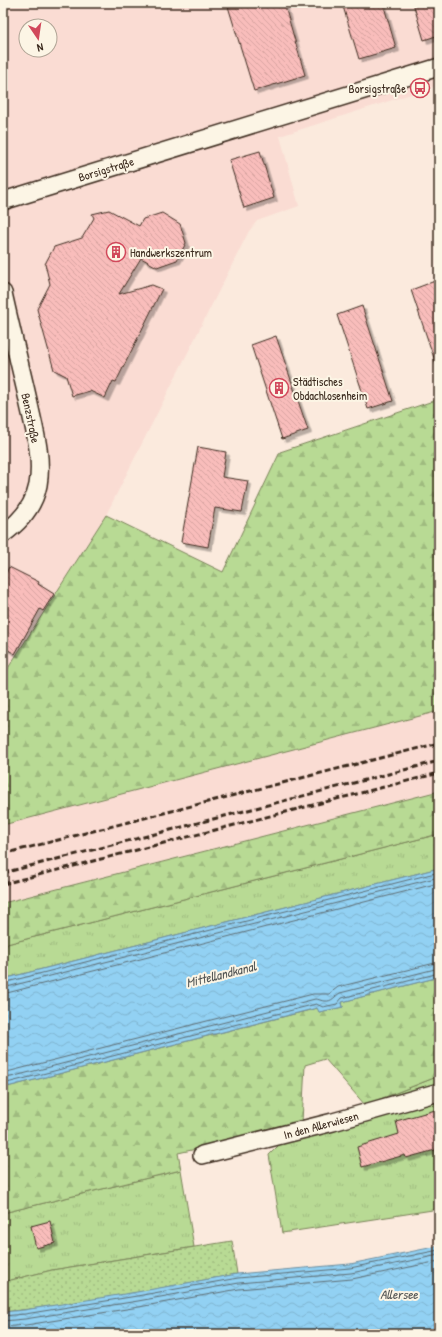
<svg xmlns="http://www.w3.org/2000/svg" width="442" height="1337" font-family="'Patrick Hand',sans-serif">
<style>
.built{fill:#fadcd3;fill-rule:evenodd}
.grass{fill:url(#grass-tufts);stroke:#7a8259}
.forest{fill:url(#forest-firs);stroke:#7a8259}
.park{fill:url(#park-dots);stroke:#7a8259}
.water{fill:url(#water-waves);stroke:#6f8e9e}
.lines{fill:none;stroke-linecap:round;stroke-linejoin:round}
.shore{stroke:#5e6d73;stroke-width:1}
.building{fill:url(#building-back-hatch);stroke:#3b2a1e;filter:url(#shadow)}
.minor-casing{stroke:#3b2a1e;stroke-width:20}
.minor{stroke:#fcf5e5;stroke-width:17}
.rail{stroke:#3b2a1e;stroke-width:3;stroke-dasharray:6 3;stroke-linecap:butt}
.labels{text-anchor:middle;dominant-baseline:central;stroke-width:4;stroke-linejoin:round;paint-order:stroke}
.poi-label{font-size:12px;fill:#3b2a1e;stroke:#fcf5e5;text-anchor:start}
.street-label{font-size:12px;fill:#3b2a1e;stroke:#fcf5e5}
.water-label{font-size:13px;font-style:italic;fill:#515453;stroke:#fcf5e5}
</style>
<defs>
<pattern id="grass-tufts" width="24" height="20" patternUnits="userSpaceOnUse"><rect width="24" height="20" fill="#b8da94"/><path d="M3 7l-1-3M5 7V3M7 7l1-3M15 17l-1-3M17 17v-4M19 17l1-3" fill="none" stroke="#9fbb7f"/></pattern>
<pattern id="forest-firs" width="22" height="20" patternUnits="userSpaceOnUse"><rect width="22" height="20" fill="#b8da94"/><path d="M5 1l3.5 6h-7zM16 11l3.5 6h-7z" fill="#9fbb7f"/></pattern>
<pattern id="park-dots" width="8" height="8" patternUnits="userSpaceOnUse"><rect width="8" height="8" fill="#b8da94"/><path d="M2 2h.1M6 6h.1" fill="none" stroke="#9fbb7f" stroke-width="1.8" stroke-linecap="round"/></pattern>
<pattern id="water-waves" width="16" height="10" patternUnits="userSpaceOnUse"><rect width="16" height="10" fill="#92d1f3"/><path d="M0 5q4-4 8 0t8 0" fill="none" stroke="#7fb4d0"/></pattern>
<pattern id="building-back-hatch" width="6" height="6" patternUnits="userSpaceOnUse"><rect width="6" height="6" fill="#f9bdbb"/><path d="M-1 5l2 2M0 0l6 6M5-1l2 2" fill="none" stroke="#d6a3a0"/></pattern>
<filter id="shadow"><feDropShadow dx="3.5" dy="3.5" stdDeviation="0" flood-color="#0004"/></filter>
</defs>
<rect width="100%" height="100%" fill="#fbeadd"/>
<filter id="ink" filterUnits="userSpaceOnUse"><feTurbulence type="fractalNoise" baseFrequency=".025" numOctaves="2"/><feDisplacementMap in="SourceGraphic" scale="8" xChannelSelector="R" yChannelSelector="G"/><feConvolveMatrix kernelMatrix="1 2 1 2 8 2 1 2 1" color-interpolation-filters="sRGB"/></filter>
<g filter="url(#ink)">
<path class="built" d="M 3,3 L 439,3 L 439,85 L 280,136 L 299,206 L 257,221 L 249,231 L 106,515 L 3,676 ZM 26,26 L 50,26 L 50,50 L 26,50 Z
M 439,711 L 439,791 L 3,903 L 3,825 Z"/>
<path class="grass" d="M 439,834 L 439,868 L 3,979 L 3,945 Z
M 439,1076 L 439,1209 L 282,1233 L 269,1155 L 302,1122 L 365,1105 Z
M 181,1170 L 194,1247 L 52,1270 L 3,1282 L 3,1213 Z"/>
<path class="forest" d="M 439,399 L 439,711 L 3,825 L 3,676 L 106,515 L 223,572 L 280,452 Z
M 439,791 L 439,834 L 3,945 L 3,903 Z
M 439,977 L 439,1076 L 365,1105 L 325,1059 L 305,1065 L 302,1122 L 242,1139 L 178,1153 L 181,1170 L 3,1213 L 3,1088 L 318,1008 L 319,1012 L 343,1007 L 342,1002 Z"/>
<path class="park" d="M 232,1241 L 237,1274 C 160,1288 82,1304 3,1312 L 3,1282 L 52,1270 Z"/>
<path class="water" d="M 439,868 L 439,977 L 342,1002 L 343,1007 L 319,1012 L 317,1008 L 3,1088 L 3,979 Z
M 439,1246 L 439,1334 L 3,1334 L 3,1312 L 24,1310 L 137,1292 L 237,1274 L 350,1264 Z"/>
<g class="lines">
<path class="shore" d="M 3,983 L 439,872
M 3,988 L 439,877
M 3,994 L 439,883
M 3,1073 L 313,994 L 329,994 L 338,987 L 439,962
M 3,1079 L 315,999 C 319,999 321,1001 325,1001 C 332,1002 335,996 340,993 L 439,968
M 3,1084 L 316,1004 L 323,1007 L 337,1004 L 342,998 L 439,973
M 3,1316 L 25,1314 L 137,1296 L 238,1278 L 350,1268 L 439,1250
M 3,1321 L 25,1319 L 138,1301 L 239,1283 L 351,1273 L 439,1255
M 3,1327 L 26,1325 L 139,1307 L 239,1289 L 352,1279 L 439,1261"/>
</g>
<path class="building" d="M 227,3 L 284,3 L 305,75 L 254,91 Z
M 342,3 L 383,3 L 396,48 L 359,59 Z
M 413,3 L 439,3 L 439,35 L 424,40 Z
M 260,151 L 274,198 L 244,208 L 229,160 Z
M 109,210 L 139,226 L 143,219 L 162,213 L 180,224 L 186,243 L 177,260 L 157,267 L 141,258 L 119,294 L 152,285 L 162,289 L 116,382 L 113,381 L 105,398 L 90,391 L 72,396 L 66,376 L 54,370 L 37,309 L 50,284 L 45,264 L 54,247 L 82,238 L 94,218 L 92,214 Z
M 435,281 L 439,292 L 439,367 L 437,367 L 411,290 Z
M 362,306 L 393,401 L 368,409 L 337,315 Z
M 276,336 L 308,430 L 282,439 L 251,345 Z
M 198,447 L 226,452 L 222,477 L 248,481 L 242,512 L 215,508 L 208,547 L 181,542 Z
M 9,567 L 39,582 L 38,584 L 54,594 L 43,611 L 40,609 L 15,654 L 3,647 L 3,571 L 6,573 Z
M 439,1109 L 439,1149 L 406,1158 L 405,1155 L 362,1167 L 357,1147 L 399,1134 L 396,1121 Z
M 50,1221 L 55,1243 L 36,1248 L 31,1226 Z"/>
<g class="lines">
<g class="minor-casing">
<path id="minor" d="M 3,201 L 439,67
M 3,293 C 11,329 20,365 28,400 C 34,428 43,457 38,485 C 34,506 20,522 3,534
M 202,1155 L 333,1122 L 439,1092"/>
</g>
<use href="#minor" class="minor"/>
<path class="rail" d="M 3,854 L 439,743
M 3,873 L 439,761
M 3,884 L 439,773"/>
</g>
</g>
<defs>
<g id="bus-ring" transform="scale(1)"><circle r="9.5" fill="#fcf5e5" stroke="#d1495b" stroke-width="1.5"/><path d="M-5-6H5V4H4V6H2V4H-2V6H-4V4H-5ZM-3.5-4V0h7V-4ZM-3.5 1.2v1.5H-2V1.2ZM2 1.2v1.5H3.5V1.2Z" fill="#d1495b"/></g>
<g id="building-ring" transform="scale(1)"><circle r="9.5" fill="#fcf5e5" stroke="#d1495b" stroke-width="1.5"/><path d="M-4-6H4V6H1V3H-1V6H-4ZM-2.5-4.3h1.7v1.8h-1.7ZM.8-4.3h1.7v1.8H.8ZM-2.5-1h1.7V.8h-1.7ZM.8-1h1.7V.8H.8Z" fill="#d1495b"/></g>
</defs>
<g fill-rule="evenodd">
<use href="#bus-ring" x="420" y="88"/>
<use href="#building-ring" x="116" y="252"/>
<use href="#building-ring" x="279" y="388"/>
</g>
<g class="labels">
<g class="poi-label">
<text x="406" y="88" text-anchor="end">Borsigstraße</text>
<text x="130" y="252">Handwerkszentrum</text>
<text x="293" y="381">Städtisches<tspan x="293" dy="14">Obdachlosenheim</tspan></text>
</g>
<g class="street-label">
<text transform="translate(106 169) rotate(-17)">Borsigstraße</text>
<text transform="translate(31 418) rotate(78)">Benzstraße</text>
<text transform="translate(321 1125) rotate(-15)">In den Allerwiesen</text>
</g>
<g class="water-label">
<text transform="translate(221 974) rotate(-14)">Mittellandkanal</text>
<text x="399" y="1294">Allersee</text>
</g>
</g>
<rect width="442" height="1337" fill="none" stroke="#fcf5e5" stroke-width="16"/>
<rect x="8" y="8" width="426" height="1321" fill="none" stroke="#3b2a1e" stroke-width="1.5" filter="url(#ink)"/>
<g transform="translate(38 38) rotate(167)"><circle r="19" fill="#fcf5e5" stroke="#afa495"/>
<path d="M0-3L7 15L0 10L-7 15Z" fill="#d1495b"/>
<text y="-6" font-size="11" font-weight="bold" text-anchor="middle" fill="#3b2a1e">N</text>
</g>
</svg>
